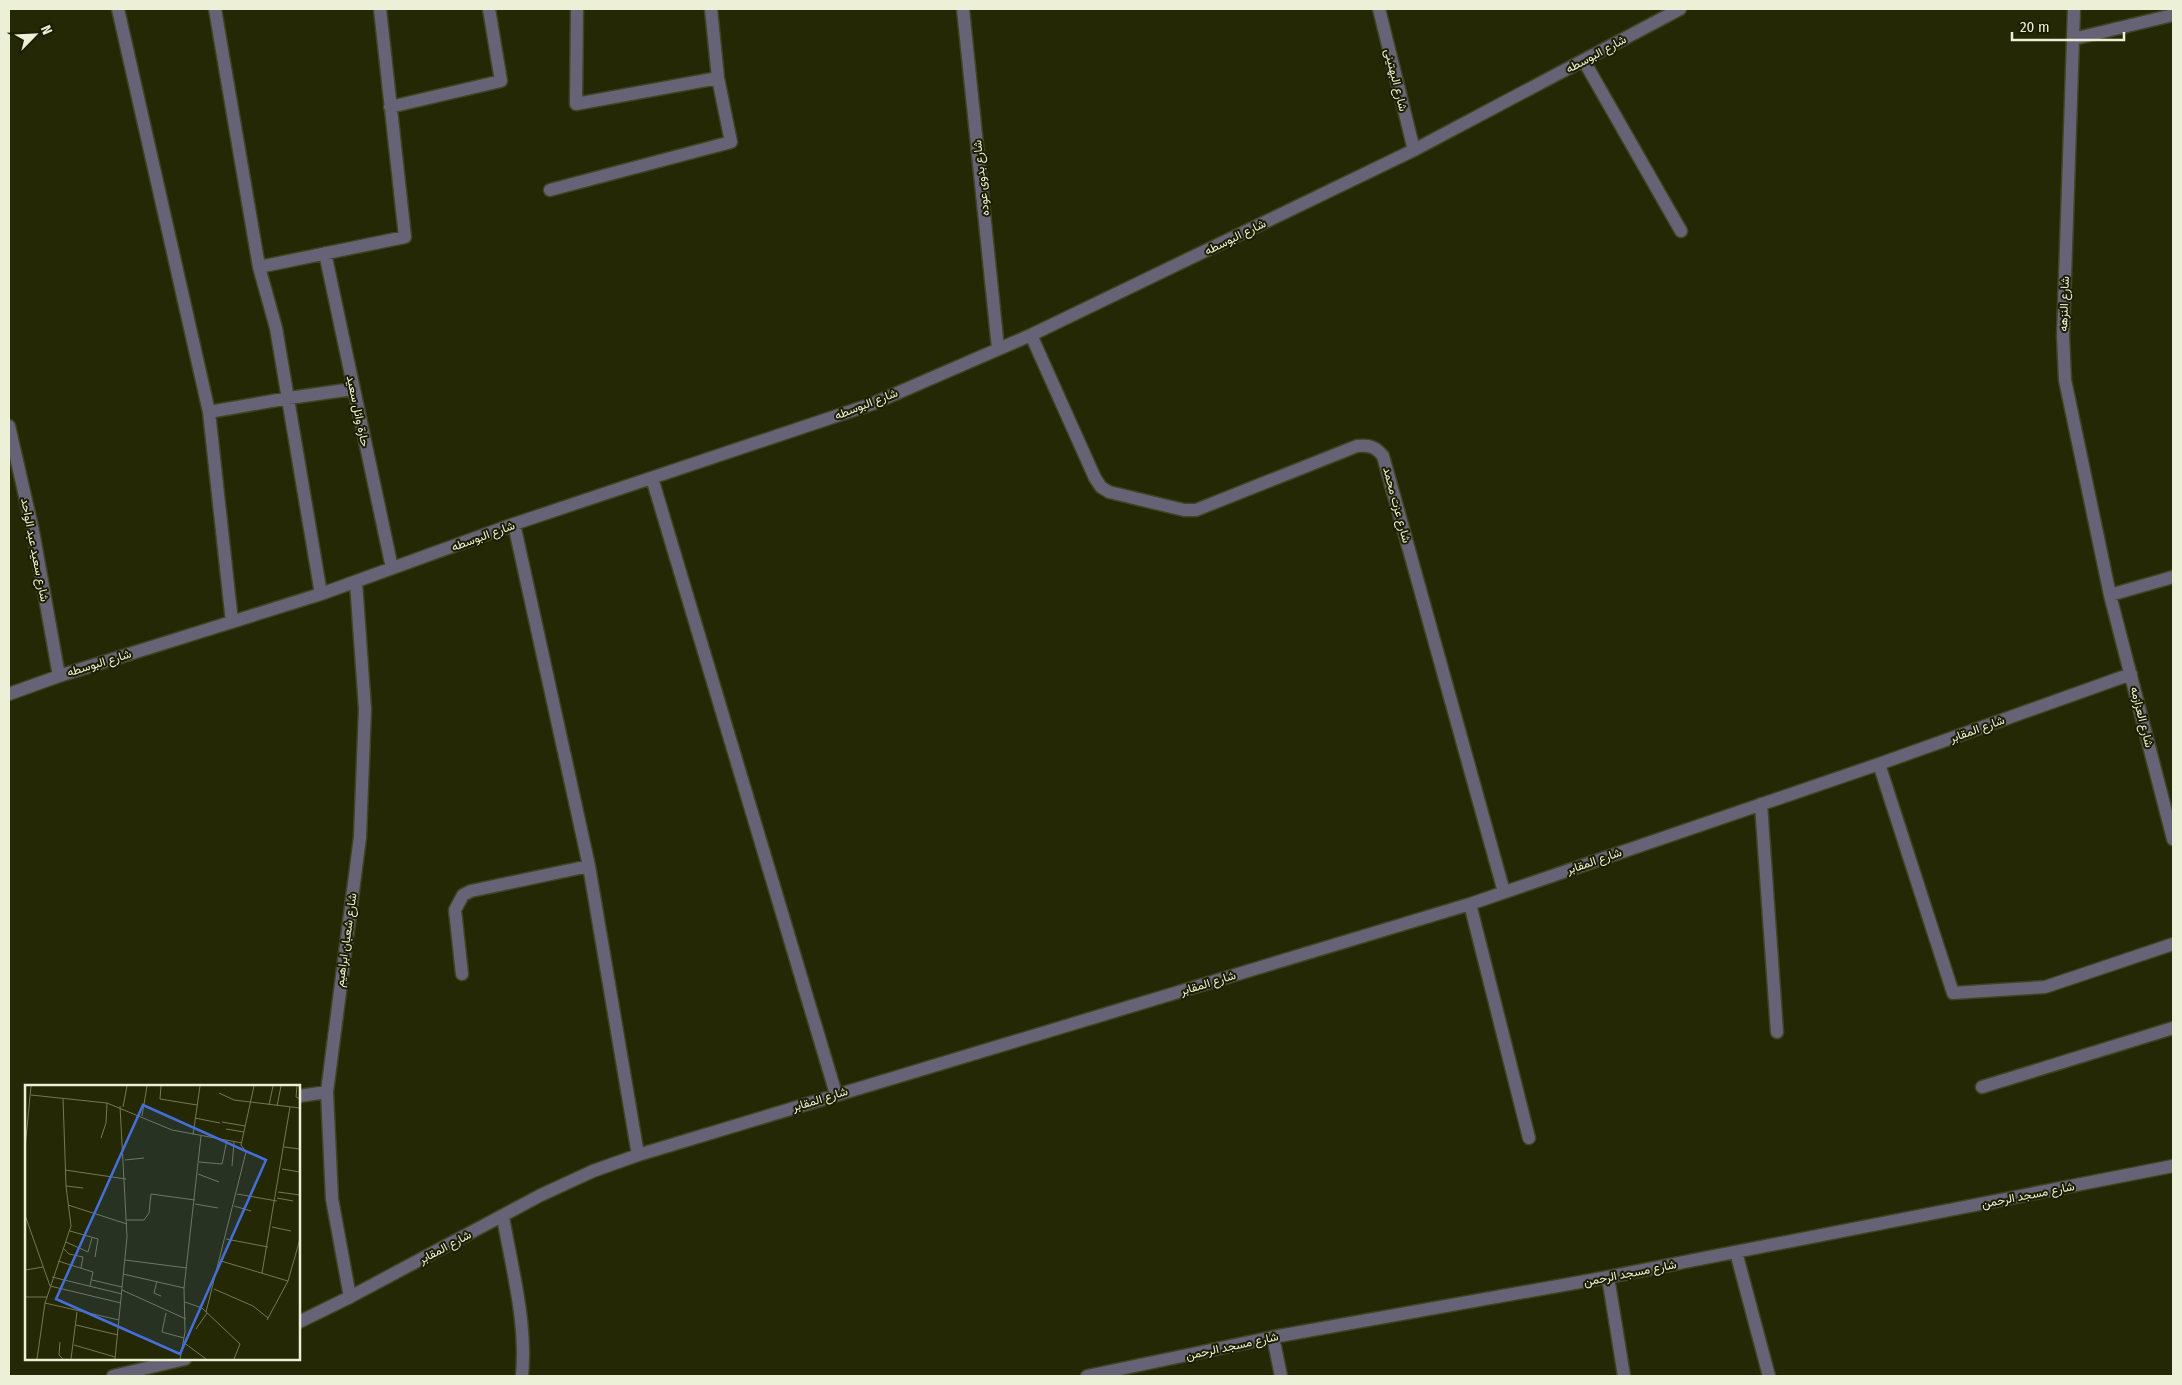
<svg xmlns="http://www.w3.org/2000/svg" width="2182" height="1385" font-family="'Fira Sans Condensed',Vazirmatn,sans-serif">
<style>
.lines{fill:none;stroke-linecap:round;stroke-linejoin:round}
.street-casing{stroke:#404421;stroke-width:15}
.street{stroke:#676376;stroke-width:12}
.labels{text-anchor:middle;dominant-baseline:central;stroke-width:4;stroke-linejoin:round;paint-order:stroke}
.street-label{font-size:12px;fill:#ebf0d6;stroke:#1b1e00}
.inset-road{fill:none;stroke:#747858;stroke-width:1}
.view{fill:#466ed8;fill-opacity:0.15;stroke:#466ed8;stroke-width:2.5}
.inset-edge{fill:none;stroke:#ebf0d6;stroke-width:2.5}
</style>
<rect width="100%" height="100%" fill="#242804"/>
<g class="lines">
<g class="street-casing">
<path id="street" d="M 118,9 L 209,412 L 232,622
M 215,9 L 259,267 L 276,328 L 321,594
M 577,9 L 576,104 L 718,78
M 963,9 L 998,348
M 1379,9 L 1414,150
M 2074,9 L 2063,336 L 2065,380 L 2110,595 L 2173,839
M 2073,39 L 2173,15
M 1584,61 L 1681,231
M 390,107 L 501,81 L 489,9
M 550,190 L 731,142 L 718,78 L 711,9
M 325,253 L 392,568
M 259,267 L 405,237 L 380,9
M 1031,335 L 1095,478 L 1101,487 L 1109,492 L 1184,510 L 1196,510 L 1357,446 C 1369,445 1375,446 1383,456 L 1504,892
M 209,412 L 289,398 L 353,389
M 9,426 L 33,531 L 59,676
M 652,478 L 836,1094
M 514,524 L 589,866 L 638,1155
M 2110,595 L 2173,577
M 9,694 L 59,676 L 321,594 L 514,524 L 872,404 L 1031,335 L 1414,150 L 1680,9
M 1879,764 L 1953,993 L 2045,987 L 2173,944
M 1761,804 L 1777,1032
M 1470,904 L 1529,1138
M 462,974 L 455,910 L 463,895 L 471,891 L 589,866
M 1982,1087 L 2173,1028
M 299,1096 L 327,1092
M 503,1217 C 512,1269 527,1323 522,1376
M 1736,1252 L 1769,1376
M 1608,1277 L 1624,1376
M 350,1297 L 332,1199 L 327,1092 L 360,837 L 365,709 L 356,582
M 299,1322 L 350,1297 L 541,1195 L 593,1171 L 638,1155 L 1470,904 L 1879,764 L 2131,674
M 1273,1337 L 1281,1376
M 113,1376 L 185,1359
M 1087,1376 L 1273,1337 L 1608,1277 L 2173,1166"/>
</g>
<use href="#street" class="street"/>
</g>
<g class="labels">
<g class="street-label">
<text transform="translate(1596 54) rotate(-28)">شارع البوسطه</text>
<text transform="translate(1396 80) rotate(76)">شارع البهتينى</text>
<text transform="translate(981 178) rotate(-96)">شارع بدوى عوده</text>
<text transform="translate(1235 237) rotate(-26)">شارع البوسطه</text>
<text transform="translate(2064 304) rotate(-88)">شارع النزهه</text>
<text transform="translate(866 404) rotate(-21)">شارع البوسطه</text>
<text transform="translate(358 411) rotate(78)">حارة وائل سعيد</text>
<text transform="translate(1397 505) rotate(75)">شارع عزت محمد</text>
<text transform="translate(483 536) rotate(-20)">شارع البوسطه</text>
<text transform="translate(35 550) rotate(79)">شارع سعيد عبد الواحد</text>
<text transform="translate(99 663) rotate(-17)">شارع البوسطه</text>
<text transform="translate(2142 717) rotate(76)">شارع العزازمه</text>
<text transform="translate(1977 729) rotate(-20)">شارع المقابر</text>
<text transform="translate(1594 861) rotate(-19)">شارع المقابر</text>
<text transform="translate(346 940) rotate(-82)">شارع شعبان ابراهيم</text>
<text transform="translate(1208 983) rotate(-17)">شارع المقابر</text>
<text transform="translate(820 1099) rotate(-17)">شارع المقابر</text>
<text transform="translate(2028 1195) rotate(-11)">شارع مسجد الرحمن</text>
<text transform="translate(445 1247) rotate(-28)">شارع المقابر</text>
<text transform="translate(1630 1273) rotate(-11)">شارع مسجد الرحمن</text>
<text transform="translate(1232 1346) rotate(-12)">شارع مسجد الرحمن</text>
</g>
</g>
<g transform="translate(25 1085)">
<rect width="275" height="275" fill="#242804"/>
<path class="inset-road" d="M 136,1 L 135,14 L 172,20M 272,1 L 271,12 L 275,14M 194,8 L 209,15 L 275,23M 6,10 L 82,18 L 147,45 L 217,58M 244,20 L 248,1M 252,21 L 256,1M 98,22 L 102,1M 117,31 L 122,1M 170,33 L 195,38M 197,37 L 220,41M 201,44 L 219,47M 168,50 L 175,1M 76,53 L 81,38 L 82,18M 259,62 L 275,64M 0,64 L 6,1M 100,75 L 119,73M 174,77 L 197,79 L 202,55M 207,81 L 209,57M 257,84 L 275,87M 40,85 L 101,94M 173,89 L 194,97M 41,101 L 58,103M 253,107 L 275,110M 212,109 L 252,116M 252,113 L 268,116M 170,119 L 193,123M 43,120 L 102,139M 209,121 L 226,126M 0,130 L 25,201 L 96,218M 102,135 L 119,135 L 124,128 L 126,109 L 170,115M 247,142 L 266,146M 45,146 L 73,154 L 70,172M 201,154 L 243,162M 41,157 L 63,167 L 67,153M 38,163 L 44,169 L 58,172 L 56,183M 100,175 L 162,183M 33,176 L 68,187 L 65,201M 196,176 L 263,196M 0,185 L 18,182M 237,188 L 265,22M 98,189 L 159,203M 27,192 L 97,209M 67,195 L 97,202M 132,196 L 129,208 L 136,211M 189,204 L 228,221 L 243,233M 97,205 L 161,234M 0,212 L 22,212M 160,217 L 177,223 L 215,259 L 209,274M 20,218 L 94,235M 181,227 L 221,67 L 216,60 L 229,1M 141,228 L 137,247 L 159,253M 242,235 L 263,196 L 275,154M 51,240 L 93,250M 171,244 L 182,228M 35,257 L 34,270 L 38,274M 158,257 L 181,274M 49,260 L 90,272M 12,274 L 20,218 L 46,141 L 41,101 L 38,13M 46,274 L 52,227M 90,274 L 102,152 L 95,21M 155,274 L 160,247 L 159,203 L 176,51"/>
<path class="view" d="M 118,20 L 241,75 L 155,269 L 31,214 Z"/>
<rect width="275" height="275" class="inset-edge"/>
</g>
<rect width="2182" height="1385" fill="none" stroke="#ebf0d6" stroke-width="20"/>
<g transform="translate(35 35) rotate(66)" stroke="#1b1e00" stroke-width="4" paint-order="stroke">
<path d="M0-4L9 19L0 12L-9 19Z" fill="#ebf0d6"/>
<text y="-8" font-size="14" font-weight="bold" text-anchor="middle" fill="#ebf0d6">N</text>
</g>
<path d="M2012 32v8h112v-8" fill="none" stroke="#ebf0d6" stroke-width="2.5"/>
<text x="2020" y="32" font-size="15" fill="#ebf0d6" stroke="#1b1e00" stroke-width="4" paint-order="stroke">20 m</text>
</svg>
